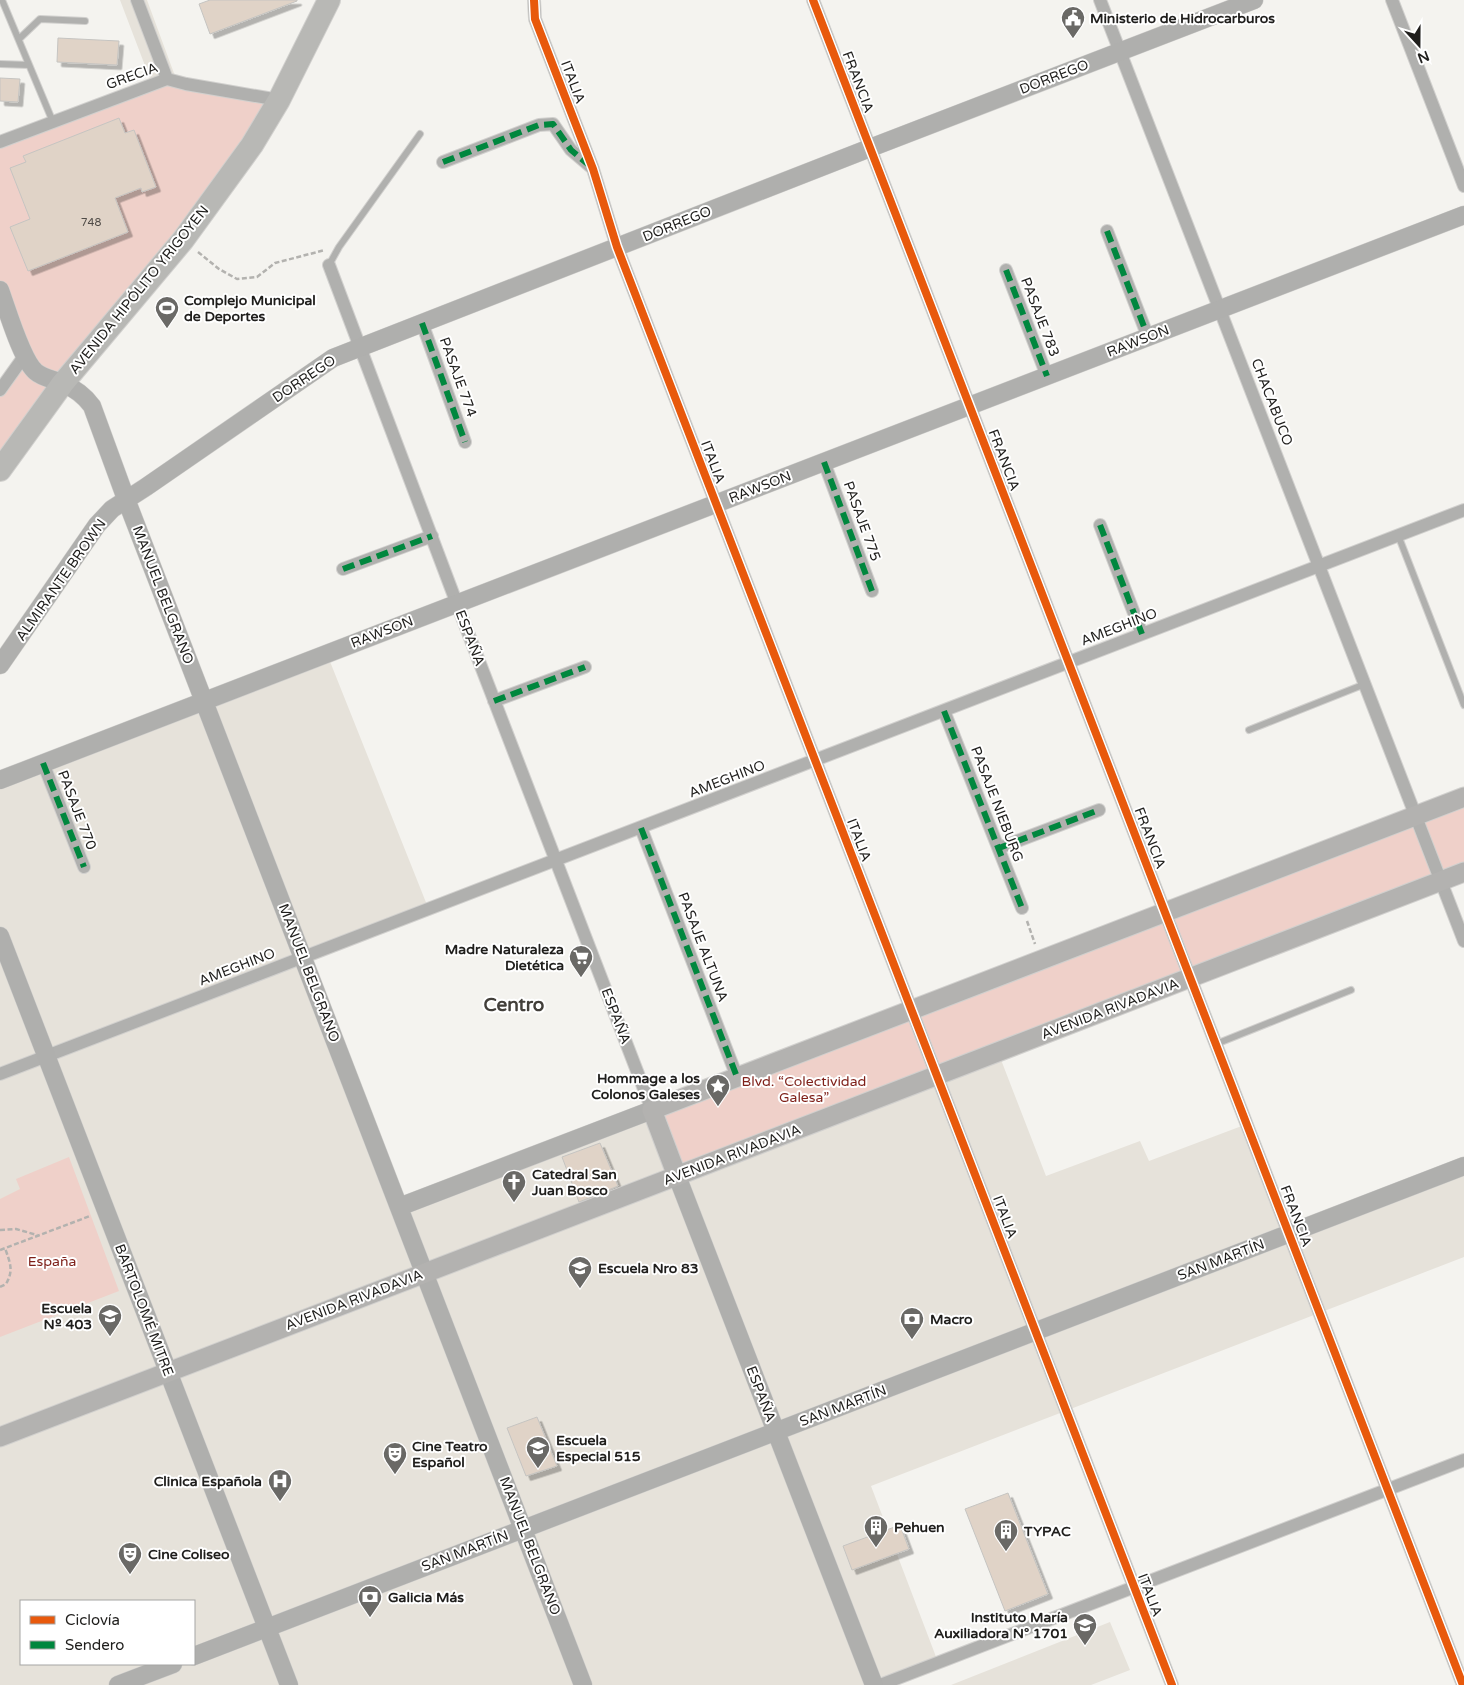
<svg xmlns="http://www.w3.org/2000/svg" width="1464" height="1685" font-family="'Varela Round',sans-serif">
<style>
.built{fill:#e6e2da;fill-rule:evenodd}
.green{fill:#efd0c9}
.building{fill:#e0d3c7;stroke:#c5c4c1;filter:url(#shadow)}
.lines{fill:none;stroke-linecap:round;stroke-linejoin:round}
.lane-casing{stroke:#d1d0ce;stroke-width:8}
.street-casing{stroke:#d1d0ce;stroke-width:14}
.secondary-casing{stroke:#d1d0ce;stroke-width:19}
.primary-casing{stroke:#d1d0ce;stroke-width:21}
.highway-casing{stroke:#d1d0ce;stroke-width:24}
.path{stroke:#b3b2af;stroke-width:2.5;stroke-dasharray:5 2.5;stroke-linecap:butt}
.lane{stroke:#b0b0ae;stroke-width:6}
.street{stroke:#b0b0ae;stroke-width:12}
.secondary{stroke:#afafad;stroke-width:18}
.primary{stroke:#b3b2b0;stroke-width:19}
.highway{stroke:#b8b8b5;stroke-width:22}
.quiet{stroke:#00873e;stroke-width:6;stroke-dasharray:12 6;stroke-linecap:butt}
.cycleway-casing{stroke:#fff;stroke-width:11}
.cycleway{stroke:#e8590c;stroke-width:8}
.labels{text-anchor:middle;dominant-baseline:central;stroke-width:4;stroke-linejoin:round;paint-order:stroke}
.number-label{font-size:11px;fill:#4f4b47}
.poi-label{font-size:14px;font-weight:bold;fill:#1f1e1c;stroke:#fff;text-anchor:start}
.street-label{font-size:14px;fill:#1f1e1c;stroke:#fff}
.park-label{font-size:14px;fill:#7e1f18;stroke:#fff}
.district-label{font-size:19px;font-weight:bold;fill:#423f3a;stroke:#fff}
</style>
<defs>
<filter id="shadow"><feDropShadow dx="4.5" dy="4.5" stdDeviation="0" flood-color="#0004"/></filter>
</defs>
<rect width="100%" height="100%" fill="#f4f3ef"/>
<path class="built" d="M 120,0 L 147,0 L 175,76 L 152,84 Z
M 327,654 L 429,910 L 303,958 L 399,1207 L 652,1110 L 998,1052 L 1046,1176 L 1140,1141 L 1149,1161 L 1247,1124 L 1289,1233 L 1464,1166 L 1464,1257 L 871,1486 L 938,1662 L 880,1685 L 0,1685 L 0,780 ZM 21,1601 L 194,1601 L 194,1664 L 21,1664 Z
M 1110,1622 L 1130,1670 L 1091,1685 L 951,1685 Z"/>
<path class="green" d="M 167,79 L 279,100 L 0,470 L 0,390 L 25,355 L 0,290 L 0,142 Z
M 1464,797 L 1464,872 L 677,1176 L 652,1110 Z
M 69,1157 L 119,1291 L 0,1337 L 0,1199 L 20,1189 L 16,1179 Z"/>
<path class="building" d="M 210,0 L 297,0 L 297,1 L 210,34 L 199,4 Z
M 58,38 L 119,41 L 117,65 L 57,62 Z
M 0,78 L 20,79 L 18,102 L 0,101 Z
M 119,118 L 125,133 L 134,130 L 156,187 L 142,192 L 141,188 L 115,198 L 128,232 L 28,271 L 10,227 L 30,219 L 10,168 L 26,162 L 23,156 Z
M 600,1143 L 618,1186 L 579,1202 L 562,1157 Z
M 537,1417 L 557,1466 L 526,1476 L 507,1428 Z
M 1008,1493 L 1048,1594 L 1005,1611 L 965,1509 Z
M 900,1525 L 909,1549 L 852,1570 L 843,1546 Z"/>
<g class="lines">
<g class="lane-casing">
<path id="lane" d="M 2,0 L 53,122
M 19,39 L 40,19 L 85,21
M 0,64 L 29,65
M 329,265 L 339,247 L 420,134
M 1398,535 L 1464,705
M 1249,730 L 1365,684
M 1216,1044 L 1351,990"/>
</g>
<g class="street-casing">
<path id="street" d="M 137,0 L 167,79
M 534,0 L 535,19 L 593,169 L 617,247 L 1172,1685
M 813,0 L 1463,1685
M 1100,0 L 1464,941
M 1392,0 L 1464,186
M 0,142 L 167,79 L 186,84 L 279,100
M 443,162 L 539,125 L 553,124 L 571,150 L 591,167
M 1107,231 L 1148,337
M 329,265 L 457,604 L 652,1110
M 1006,270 L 1047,376
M 422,323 L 465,442
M 0,390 L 25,355
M 824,462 L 872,591
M 1100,525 L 1142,634
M 343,569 L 432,536
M 494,701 L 585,667
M 944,711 L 1022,908
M 43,763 L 84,867
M 641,828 L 737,1077
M 999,848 L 1099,810
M 0,1074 L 1464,510
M 880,1685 L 1464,1460"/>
</g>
<g class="secondary-casing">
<path id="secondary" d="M 0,290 C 7,309 22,361 36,372 C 43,378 53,379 62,383 C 74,388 84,395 92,406 L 126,499 L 583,1685
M 0,665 L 97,525 L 112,509 L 146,487 L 333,358 L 870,148 L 1254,0
M 0,780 L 1464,215
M 0,936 L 289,1685
M 677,1176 L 874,1685
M 399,1207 L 652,1110
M 194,1656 L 1464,1166
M 118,1685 L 173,1664"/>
</g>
<g class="primary-casing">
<path id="primary" d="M 677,1176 L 652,1110 L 1464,797
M 0,1437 L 1464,872"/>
</g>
<g class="highway-casing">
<path id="highway" d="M 0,470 L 63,383 L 183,240 L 252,145 L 279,100 L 329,0"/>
</g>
<path class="path" d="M 198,252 L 219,269 L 237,279 L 257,277 L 275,263 L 325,250
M 1027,921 L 1035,944
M 0,1230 L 16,1229 L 37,1235
M 0,1250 L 90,1216
M 0,1287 L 6,1284 C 14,1270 10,1263 5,1248"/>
<use href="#lane" class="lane"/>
<use href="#street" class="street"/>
<use href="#secondary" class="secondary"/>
<use href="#primary" class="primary"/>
<use href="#highway" class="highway"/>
<path class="quiet" d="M 443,162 L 539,125 L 553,124 L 571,150 L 590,166
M 1107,231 L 1148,337
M 1006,270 L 1047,376
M 422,323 L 465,442
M 824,462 L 872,591
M 1100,525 L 1142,634
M 343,569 L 432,536
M 494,701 L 585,667
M 944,711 L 1022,908
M 43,763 L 84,867
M 641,828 L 737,1077
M 999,848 L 1099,810"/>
<g class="cycleway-casing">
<path id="cycleway" d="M 534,0 L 535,19 L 593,169 L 617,247 L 1172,1685
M 813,0 L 1463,1685"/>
</g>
<use href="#cycleway" class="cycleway"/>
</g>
<defs>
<g id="civic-pin" transform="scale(1.25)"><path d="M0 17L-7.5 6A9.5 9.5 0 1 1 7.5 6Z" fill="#6a6966" stroke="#fff"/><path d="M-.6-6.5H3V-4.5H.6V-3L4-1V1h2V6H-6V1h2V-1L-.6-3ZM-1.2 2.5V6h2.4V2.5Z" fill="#fff"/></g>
<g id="stadium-pin" transform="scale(1.25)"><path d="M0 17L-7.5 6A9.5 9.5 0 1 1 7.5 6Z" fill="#6a6966" stroke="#fff"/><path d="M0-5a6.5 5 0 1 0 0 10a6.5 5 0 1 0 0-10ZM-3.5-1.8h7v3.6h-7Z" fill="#fff"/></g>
<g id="supermarket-pin" transform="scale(1.25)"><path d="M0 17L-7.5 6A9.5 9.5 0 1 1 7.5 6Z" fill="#6a6966" stroke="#fff"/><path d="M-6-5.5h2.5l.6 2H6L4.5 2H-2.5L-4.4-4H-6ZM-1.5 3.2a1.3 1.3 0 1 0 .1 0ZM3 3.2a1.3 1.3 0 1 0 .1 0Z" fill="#fff"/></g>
<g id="sight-pin" transform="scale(1.25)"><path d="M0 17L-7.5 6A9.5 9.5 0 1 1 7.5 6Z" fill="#6a6966" stroke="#fff"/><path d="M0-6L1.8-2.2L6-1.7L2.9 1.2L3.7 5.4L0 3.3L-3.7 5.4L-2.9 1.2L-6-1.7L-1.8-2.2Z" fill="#fff"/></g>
<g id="church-pin" transform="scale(1.25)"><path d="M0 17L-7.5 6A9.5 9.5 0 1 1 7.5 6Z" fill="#6a6966" stroke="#fff"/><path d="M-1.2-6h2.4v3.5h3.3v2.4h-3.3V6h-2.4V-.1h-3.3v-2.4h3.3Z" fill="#fff"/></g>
<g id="school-pin" transform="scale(1.25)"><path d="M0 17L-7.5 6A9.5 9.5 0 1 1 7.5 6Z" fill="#6a6966" stroke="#fff"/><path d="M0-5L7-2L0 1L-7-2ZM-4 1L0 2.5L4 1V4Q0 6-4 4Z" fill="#fff"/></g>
<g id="bank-pin" transform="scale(1.25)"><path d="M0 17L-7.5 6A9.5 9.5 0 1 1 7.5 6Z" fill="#6a6966" stroke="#fff"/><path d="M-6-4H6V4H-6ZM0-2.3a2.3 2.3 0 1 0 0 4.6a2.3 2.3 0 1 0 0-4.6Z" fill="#fff"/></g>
<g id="theatre-pin" transform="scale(1.25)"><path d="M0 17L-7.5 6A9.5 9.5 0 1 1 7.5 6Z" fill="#6a6966" stroke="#fff"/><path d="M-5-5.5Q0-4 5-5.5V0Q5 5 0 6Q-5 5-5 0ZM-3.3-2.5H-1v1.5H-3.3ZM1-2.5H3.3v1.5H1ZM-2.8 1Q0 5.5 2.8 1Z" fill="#fff"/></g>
<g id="hospital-pin" transform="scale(1.25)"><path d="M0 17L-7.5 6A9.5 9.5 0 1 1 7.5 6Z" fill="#6a6966" stroke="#fff"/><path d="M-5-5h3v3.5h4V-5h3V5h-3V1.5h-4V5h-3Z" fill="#fff"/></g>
<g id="building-pin" transform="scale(1.25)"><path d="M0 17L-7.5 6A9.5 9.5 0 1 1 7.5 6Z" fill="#6a6966" stroke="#fff"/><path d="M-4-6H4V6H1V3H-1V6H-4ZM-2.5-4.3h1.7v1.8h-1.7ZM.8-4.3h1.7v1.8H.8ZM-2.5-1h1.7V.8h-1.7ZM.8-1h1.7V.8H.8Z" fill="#fff"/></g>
</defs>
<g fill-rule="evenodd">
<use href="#civic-pin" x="1073" y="18"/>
<use href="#stadium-pin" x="167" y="308"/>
<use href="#supermarket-pin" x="581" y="957"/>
<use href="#sight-pin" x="718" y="1086"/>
<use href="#church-pin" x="514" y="1182"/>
<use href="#school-pin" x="580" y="1268"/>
<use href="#school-pin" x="110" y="1316"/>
<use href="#bank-pin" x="912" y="1319"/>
<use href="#school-pin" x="538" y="1448"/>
<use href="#theatre-pin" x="395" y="1454"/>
<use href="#hospital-pin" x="280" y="1481"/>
<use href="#building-pin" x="876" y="1527"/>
<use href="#building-pin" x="1006" y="1531"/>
<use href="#theatre-pin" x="130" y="1554"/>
<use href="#bank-pin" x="370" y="1597"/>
<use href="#school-pin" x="1085" y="1625"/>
</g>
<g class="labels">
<g class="number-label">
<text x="91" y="222">748</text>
</g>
<g class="poi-label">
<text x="1090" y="18">Ministerio de Hidrocarburos</text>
<text x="184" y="300">Complejo Municipal<tspan x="184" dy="16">de Deportes</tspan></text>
<text x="564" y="949" text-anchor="end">Madre Naturaleza<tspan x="564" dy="16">Dietética</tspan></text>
<text x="700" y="1078" text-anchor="end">Hommage a los<tspan x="700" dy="16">Colonos Galeses</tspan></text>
<text x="532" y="1174">Catedral San<tspan x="532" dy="16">Juan Bosco</tspan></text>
<text x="598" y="1268">Escuela Nro 83</text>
<text x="92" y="1308" text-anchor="end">Escuela<tspan x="92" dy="16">Nº 403</tspan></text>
<text x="930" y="1319">Macro</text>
<text x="556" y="1440">Escuela<tspan x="556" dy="16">Especial 515</tspan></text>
<text x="412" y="1446">Cine Teatro<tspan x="412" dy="16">Español</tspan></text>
<text x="262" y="1481" text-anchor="end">Clinica Española</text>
<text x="894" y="1527">Pehuen</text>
<text x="1024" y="1531">TYPAC</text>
<text x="148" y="1554">Cine Coliseo</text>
<text x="388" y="1597">Galicia Más</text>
<text x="1068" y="1617" text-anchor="end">Instituto María<tspan x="1068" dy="16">Auxiliadora N° 1701</tspan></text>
</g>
<g class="street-label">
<text transform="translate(132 76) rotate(-20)">GRECIA</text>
<text transform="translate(1054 77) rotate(-21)">DORREGO</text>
<text transform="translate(573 82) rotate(69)">ITALIA</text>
<text transform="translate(858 82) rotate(69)">FRANCIA</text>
<text transform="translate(677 224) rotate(-22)">DORREGO</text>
<text transform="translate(139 290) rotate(-51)">AVENIDA HIPÓLITO YRIGOYEN</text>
<text transform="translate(1040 317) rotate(69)">PASAJE 783</text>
<text transform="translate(1138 341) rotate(-21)">RAWSON</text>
<text transform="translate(458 377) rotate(70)">PASAJE 774</text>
<text transform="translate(304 379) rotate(-34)">DORREGO</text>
<text transform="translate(1272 402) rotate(69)">CHACABUCO</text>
<text transform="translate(1004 460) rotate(69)">FRANCIA</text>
<text transform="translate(713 462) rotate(69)">ITALIA</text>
<text transform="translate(760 487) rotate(-21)">RAWSON</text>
<text transform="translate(862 521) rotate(70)">PASAJE 775</text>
<text transform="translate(61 580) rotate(-55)">ALMIRANTE BROWN</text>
<text transform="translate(163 595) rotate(69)">MANUEL BELGRANO</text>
<text transform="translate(1119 627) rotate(-21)">AMEGHINO</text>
<text transform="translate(382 632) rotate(-21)">RAWSON</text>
<text transform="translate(470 638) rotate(69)">ESPAÑA</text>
<text transform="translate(727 779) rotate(-21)">AMEGHINO</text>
<text transform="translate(997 804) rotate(69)">PASAJE NIEBURG</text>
<text transform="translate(77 810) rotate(69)">PASAJE 770</text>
<text transform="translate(1150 838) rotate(69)">FRANCIA</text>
<text transform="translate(859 840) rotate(69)">ITALIA</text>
<text transform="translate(703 947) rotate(69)">PASAJE ALTUNA</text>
<text transform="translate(237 967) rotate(-21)">AMEGHINO</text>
<text transform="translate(309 973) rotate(69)">MANUEL BELGRANO</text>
<text transform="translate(1110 1009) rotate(-21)">AVENIDA RIVADAVIA</text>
<text transform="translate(616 1016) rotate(69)">ESPAÑA</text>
<text transform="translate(732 1155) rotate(-21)">AVENIDA RIVADAVIA</text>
<text transform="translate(1296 1216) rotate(69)">FRANCIA</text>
<text transform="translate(1005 1217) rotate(69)">ITALIA</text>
<text transform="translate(1221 1260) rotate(-21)">SAN MARTÍN</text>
<text transform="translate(354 1300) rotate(-21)">AVENIDA RIVADAVIA</text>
<text transform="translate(144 1310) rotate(69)">BARTOLOMÉ MITRE</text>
<text transform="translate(761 1394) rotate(69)">ESPAÑA</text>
<text transform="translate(843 1406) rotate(-21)">SAN MARTÍN</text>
<text transform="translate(530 1546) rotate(69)">MANUEL BELGRANO</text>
<text transform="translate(465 1551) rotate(-21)">SAN MARTÍN</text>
<text transform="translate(1150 1595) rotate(69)">ITALIA</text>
</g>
<g class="park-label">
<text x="804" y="1081">Blvd. “Colectividad<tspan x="804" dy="16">Galesa”</tspan></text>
<text x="52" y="1261">España</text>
</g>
<g class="district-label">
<text x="514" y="1005">Centro</text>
</g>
</g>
<rect x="20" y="1600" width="175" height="65" fill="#ffffff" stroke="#a5a5a4"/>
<rect x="30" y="1616" width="25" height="8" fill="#e8590c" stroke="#a5a5a4"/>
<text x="65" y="1625" font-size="15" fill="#1f1e1c">Ciclovía</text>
<rect x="30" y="1641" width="25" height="8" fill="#00873e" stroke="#a5a5a4"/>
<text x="65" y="1650" font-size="15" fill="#1f1e1c">Sendero</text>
<g transform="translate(1419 45) rotate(159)" stroke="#ffffff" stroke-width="4" paint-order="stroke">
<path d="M0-4L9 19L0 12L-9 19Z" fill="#1f1e1c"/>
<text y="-8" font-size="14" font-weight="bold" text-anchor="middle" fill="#1f1e1c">N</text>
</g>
</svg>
